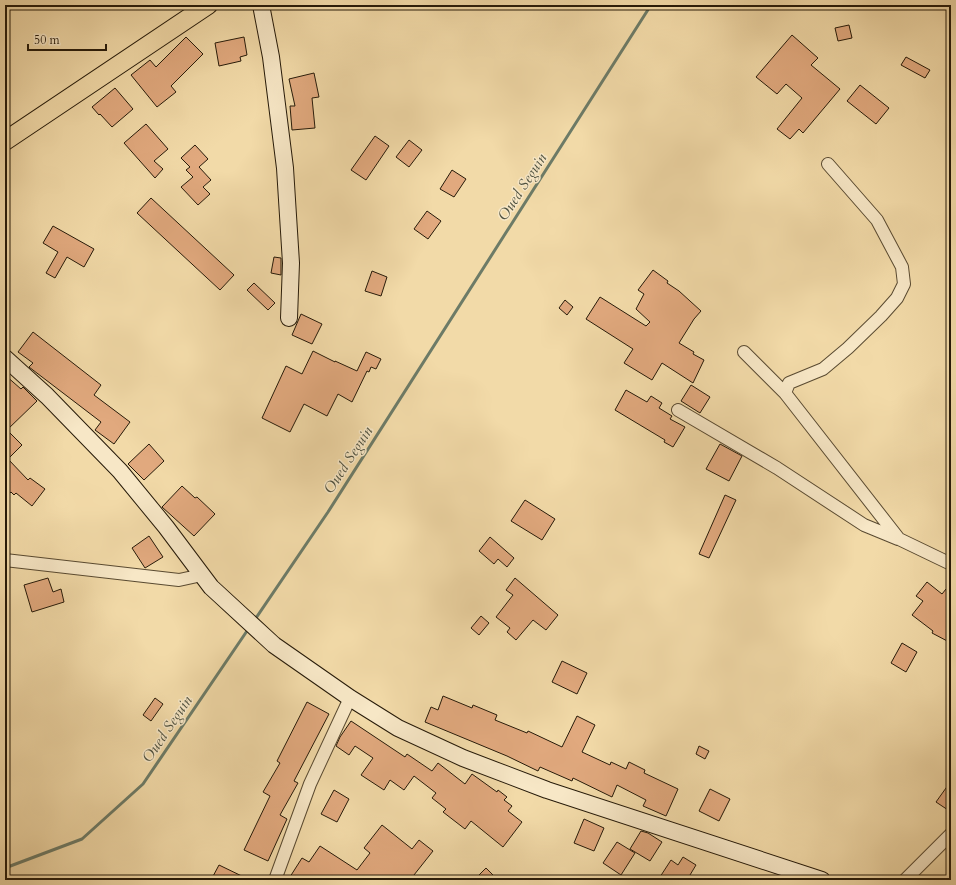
<svg xmlns="http://www.w3.org/2000/svg" width="956" height="885" font-family="Cardo,serif">
<style>
.lines{fill:none;stroke-linecap:round;stroke-linejoin:round}
.stream{stroke:#6d7b67;stroke-width:3}
.building{fill:#e1a97e;stroke:#261a09}
.street-casing{stroke:#594a31;stroke-width:14}
.secondary-casing{stroke:#261a09;stroke-width:18}
.primary-casing{stroke:#261a09;stroke-width:20}
.street{stroke:#f7e7c6;stroke-width:12}
.secondary{stroke:#f7e7c6;stroke-width:16}
.primary{stroke:#f2daa8;stroke-width:18}
.labels{text-anchor:middle;dominant-baseline:central;stroke-width:3;stroke-linejoin:round;paint-order:stroke}
.water-label{font-size:15px;font-style:italic;fill:#4f5240;stroke:#f7e7c6}
</style>
<rect width="100%" height="100%" fill="#f2daa8"/>
<filter id="stains"><feTurbulence type="fractalNoise" baseFrequency=".005" numOctaves="4"/><feColorMatrix values="0 0 0 0 .2 0 0 0 0 .09 0 0 0 0 .02 0 0 0 .5 -.17"/></filter>
<radialGradient id="worn" r=".72"><stop offset=".6" stop-color="#630" stop-opacity="0"/><stop offset="1" stop-color="#630" stop-opacity=".3"/></radialGradient>
<g class="lines">
<path class="stream" d="M 254,621 L 328,512 L 651,5
M 5,868 L 82,839 L 143,784 L 249,628"/>
</g>
<path class="building" d="M 849,25 L 852,38 L 838,41 L 835,28 Z
M 792,35 L 818,58 L 811,65 L 840,89 L 803,133 L 799,129 L 790,139 L 777,129 L 802,98 L 786,84 L 777,94 L 756,77 Z
M 186,37 L 203,54 L 171,86 L 176,92 L 157,107 L 131,75 L 150,60 L 156,67 Z
M 244,37 L 247,55 L 240,57 L 241,61 L 219,66 L 215,43 Z
M 906,57 L 930,70 L 925,78 L 901,65 Z
M 314,73 L 319,97 L 312,98 L 315,128 L 292,130 L 290,106 L 295,106 L 289,79 Z
M 860,85 L 889,108 L 876,124 L 847,101 Z
M 115,88 L 133,109 L 112,127 L 100,114 L 99,115 L 92,107 Z
M 146,124 L 168,149 L 154,161 L 163,169 L 155,178 L 124,143 Z
M 375,136 L 389,146 L 366,180 L 351,170 Z
M 409,140 L 422,150 L 409,167 L 396,157 Z
M 195,145 L 208,159 L 199,167 L 211,180 L 203,187 L 210,194 L 198,205 L 181,187 L 193,177 L 186,170 L 190,167 L 181,158 Z
M 452,170 L 466,179 L 454,197 L 440,189 Z
M 151,198 L 234,275 L 220,290 L 137,213 Z
M 427,211 L 441,221 L 428,239 L 414,229 Z
M 53,226 L 94,249 L 84,267 L 67,257 L 55,278 L 46,273 L 58,252 L 43,243 Z
M 274,257 L 281,258 L 281,275 L 271,273 Z
M 653,270 L 668,281 L 667,283 L 679,291 L 701,311 L 694,319 L 679,343 L 694,352 L 693,354 L 704,360 L 693,383 L 662,363 L 652,380 L 624,363 L 633,349 L 586,319 L 600,297 L 646,326 L 650,322 L 636,309 L 644,294 L 638,290 Z
M 372,271 L 387,277 L 381,296 L 365,291 Z
M 254,283 L 275,303 L 268,310 L 247,290 Z
M 565,300 L 573,307 L 567,315 L 559,308 Z
M 301,314 L 322,324 L 312,344 L 292,335 Z
M 33,332 L 101,385 L 94,395 L 130,422 L 114,444 L 95,430 L 101,422 L 29,367 L 33,363 L 18,352 Z
M 313,351 L 335,362 L 335,361 L 357,371 L 366,352 L 381,359 L 376,369 L 371,367 L 369,372 L 367,371 L 352,402 L 338,394 L 327,416 L 304,404 L 290,432 L 262,418 L 286,366 L 302,374 Z
M 5,375 L 21,389 L 23,387 L 37,401 L 7,430 L 22,445 L 8,459 L 28,480 L 30,478 L 45,489 L 32,506 L 16,493 L 14,495 L 11,492 L 5,497 Z
M 691,385 L 710,397 L 700,413 L 681,401 Z
M 626,390 L 647,402 L 651,396 L 662,403 L 659,408 L 672,416 L 670,419 L 685,427 L 673,447 L 664,442 L 665,440 L 615,410 Z
M 149,444 L 164,461 L 144,480 L 128,464 Z
M 720,444 L 742,456 L 729,481 L 706,469 Z
M 182,486 L 195,498 L 197,497 L 215,514 L 194,536 L 162,507 Z
M 725,495 L 736,500 L 709,558 L 699,554 Z
M 525,500 L 555,519 L 542,540 L 511,521 Z
M 149,536 L 163,557 L 145,568 L 132,548 Z
M 490,537 L 514,558 L 507,567 L 498,559 L 494,564 L 479,551 Z
M 48,578 L 53,592 L 61,589 L 64,602 L 32,612 L 24,585 Z
M 515,578 L 558,615 L 546,630 L 533,620 L 516,640 L 507,632 L 510,628 L 496,617 L 513,595 L 506,590 Z
M 927,582 L 942,594 L 946,589 L 951,593 L 951,643 L 932,633 L 933,631 L 912,615 L 923,601 L 916,596 Z
M 481,616 L 489,623 L 479,635 L 471,628 Z
M 902,643 L 917,652 L 906,672 L 891,663 Z
M 562,661 L 587,673 L 577,694 L 552,682 Z
M 443,696 L 472,708 L 473,705 L 497,715 L 495,720 L 527,733 L 528,731 L 562,747 L 577,716 L 595,725 L 582,752 L 610,765 L 611,762 L 626,769 L 629,762 L 645,770 L 644,773 L 678,789 L 666,816 L 643,806 L 646,800 L 617,785 L 612,797 L 573,778 L 572,781 L 540,767 L 538,771 L 507,756 L 425,722 L 431,707 L 438,710 Z
M 155,698 L 163,704 L 151,721 L 143,715 Z
M 307,702 L 329,714 L 294,781 L 298,783 L 280,815 L 287,819 L 268,861 L 244,850 L 270,796 L 263,792 L 280,763 L 277,761 Z
M 351,721 L 405,757 L 407,754 L 432,771 L 438,763 L 465,784 L 472,774 L 497,792 L 498,790 L 507,797 L 504,800 L 512,806 L 508,811 L 522,822 L 503,847 L 471,821 L 465,829 L 443,812 L 446,809 L 432,798 L 436,793 L 414,776 L 404,790 L 390,780 L 384,790 L 361,775 L 373,758 L 355,746 L 349,755 L 336,746 L 340,737 Z
M 699,746 L 709,751 L 705,759 L 696,754 Z
M 951,781 L 951,812 L 936,802 Z
M 710,789 L 730,799 L 719,821 L 699,811 Z
M 334,790 L 349,799 L 337,822 L 321,814 Z
M 584,819 L 604,828 L 594,851 L 574,843 Z
M 382,825 L 412,849 L 419,840 L 433,851 L 410,880 L 288,880 L 302,858 L 309,862 L 320,846 L 357,870 L 370,853 L 364,848 Z
M 641,831 L 648,833 L 662,842 L 650,861 L 630,849 Z
M 617,842 L 635,853 L 621,875 L 603,863 Z
M 683,857 L 696,865 L 687,880 L 658,880 L 671,860 L 678,865 Z
M 219,865 L 250,880 L 211,880 Z
M 486,868 L 498,880 L 474,880 Z"/>
<g class="lines">
<g class="street-casing">
<path id="street" d="M 744,352 L 785,393 L 899,539 L 951,564
M 785,393 L 789,383 L 823,369 L 848,348 L 881,316 L 897,298 L 904,284 L 902,267 L 877,220 L 828,164
M 678,410 L 777,468 L 864,525 L 898,539
M 5,560 L 179,580 L 202,575
M 275,880 L 310,784 L 350,698
M 905,880 L 951,834"/>
</g>
<g class="secondary-casing">
<path id="secondary" d="M 261,5 L 271,57 L 285,168 L 291,263 L 289,318
M 5,358 L 47,396 L 120,471 L 166,527 L 211,587 L 274,645 L 350,698 L 398,728 L 463,758 L 547,790 L 822,880"/>
</g>
<g class="primary-casing">
<path id="primary" d="M 5,141 L 208,5"/>
</g>
<use href="#street" class="street"/>
<use href="#secondary" class="secondary"/>
<use href="#primary" class="primary"/>
</g>
<g class="labels">
<g class="water-label">
<text transform="translate(522 187) rotate(-57)">Oued Seguin</text>
<text transform="translate(348 460) rotate(-57)">Oued Seguin</text>
<text transform="translate(167 729) rotate(-56)">Oued Seguin</text>
</g>
</g>
<rect width="956" height="885" fill="none" stroke="#f2daa8" stroke-width="20"/>
<rect x="6" y="6" width="944" height="873" fill="none" stroke="#261a09" stroke-width="2"/>
<rect x="10" y="10" width="936" height="865" fill="none" stroke="#261a09"/>
<path d="M28 44v6h78v-6" fill="none" stroke="#261a09" stroke-width="2"/>
<text x="34" y="44" font-size="12" fill="#261a09" stroke="#f7e7c6" stroke-width="3" paint-order="stroke">50 m</text>
<rect width="100%" height="100%" filter="url(#stains)"/>
<rect width="100%" height="100%" fill="url(#worn)"/>
</svg>
